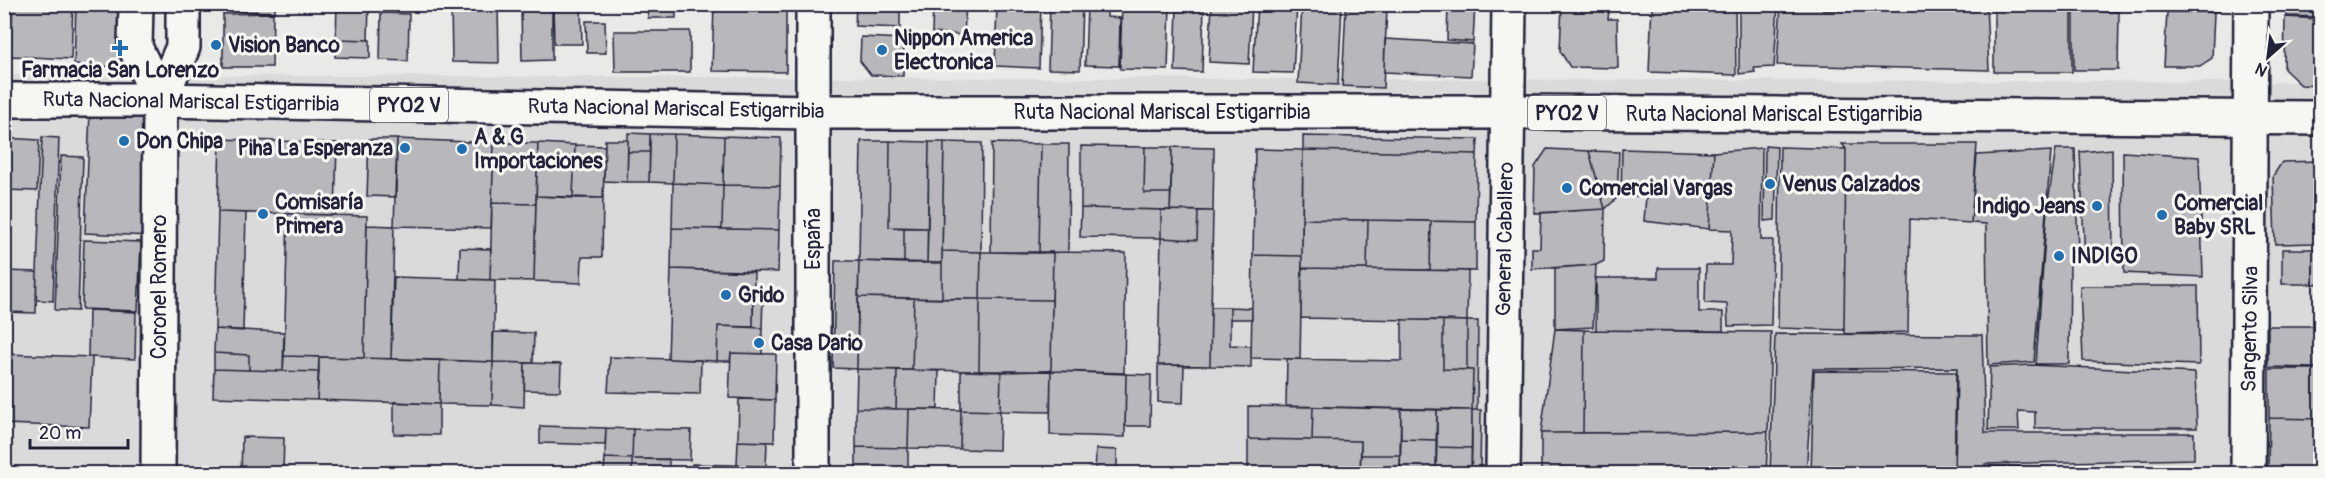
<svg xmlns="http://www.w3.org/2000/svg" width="2325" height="478" font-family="Pangolin,sans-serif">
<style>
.built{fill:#dadada}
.building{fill:#b8b8bc;stroke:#22223b;stroke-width:1.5}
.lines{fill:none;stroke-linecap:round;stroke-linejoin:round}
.minor-casing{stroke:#22223b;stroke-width:38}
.trunk-casing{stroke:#22223b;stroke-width:38}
.minor{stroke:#f6f6f2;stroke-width:33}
.trunk{stroke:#f6f6f2;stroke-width:33}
.poi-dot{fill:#1f6fb2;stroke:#f6f6f2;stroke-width:2}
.labels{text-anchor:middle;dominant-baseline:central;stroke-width:6;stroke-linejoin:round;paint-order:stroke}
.shield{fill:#f6f6f2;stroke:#626272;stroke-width:1.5}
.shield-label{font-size:20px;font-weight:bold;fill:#22223b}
.poi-label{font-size:21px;font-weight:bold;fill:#22223b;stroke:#f6f6f2;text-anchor:start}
.street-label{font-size:21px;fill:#22223b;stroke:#f6f6f2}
</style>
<rect width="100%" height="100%" fill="#e9e9e7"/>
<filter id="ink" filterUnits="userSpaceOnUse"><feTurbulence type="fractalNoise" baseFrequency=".0167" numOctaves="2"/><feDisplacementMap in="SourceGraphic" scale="12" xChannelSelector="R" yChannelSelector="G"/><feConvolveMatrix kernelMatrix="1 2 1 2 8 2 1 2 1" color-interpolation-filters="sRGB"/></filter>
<g filter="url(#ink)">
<path class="built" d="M 5,75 L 2320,82 L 2320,473 L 5,474 Z"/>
<path class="building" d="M 13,4 L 73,4 L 71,59 L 10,56 Z
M 81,4 L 142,4 L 142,68 L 74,65 L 76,6 L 81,6 Z
M 224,4 L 275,4 L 275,12 L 224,11 Z
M 337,4 L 369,4 L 368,40 L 336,39 Z
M 451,4 L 498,4 L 499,63 L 452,62 Z
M 521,4 L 552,4 L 552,60 L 522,61 Z
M 553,4 L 581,4 L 582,44 L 554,44 Z
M 647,4 L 676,4 L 676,18 L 648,18 Z
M 714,4 L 786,4 L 786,72 L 712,71 Z
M 856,4 L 900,4 L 900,28 L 855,26 Z
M 933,4 L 966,4 L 964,35 L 932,33 Z
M 997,4 L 1041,4 L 1039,68 L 995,66 Z
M 1050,4 L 1082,4 L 1080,70 L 1048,69 Z
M 1087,4 L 1107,4 L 1107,17 L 1120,18 L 1119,66 L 1085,65 Z
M 1122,4 L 1170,4 L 1168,70 L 1120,69 Z
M 1212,4 L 1252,4 L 1249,64 L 1209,62 Z
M 1257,4 L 1297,4 L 1293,73 L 1253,72 Z
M 1302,4 L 1342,4 L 1338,85 L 1298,83 Z
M 1448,4 L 1475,4 L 1473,42 L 1447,40 Z
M 1562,4 L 1604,4 L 1605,12 L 1609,11 L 1608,19 L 1617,19 L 1618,68 L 1570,67 L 1560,51 Z
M 1652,4 L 1735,4 L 1736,75 L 1649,72 Z
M 1739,4 L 1778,4 L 1774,67 L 1754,68 L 1755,72 L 1739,74 Z
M 1781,4 L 1824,4 L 1823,11 L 1874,8 L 1874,4 L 1986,4 L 1989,70 L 1777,65 Z
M 1994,4 L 2079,4 L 2079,10 L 2074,10 L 2072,14 L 2072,72 L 1994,72 Z
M 2080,4 L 2147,4 L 2146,10 L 2080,9 Z
M 2150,4 L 2220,4 L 2220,11 L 2150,9 Z
M 2286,4 L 2320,4 L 2320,17 L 2286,16 Z
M 1177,5 L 1204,5 L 1202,72 L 1175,71 Z
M 1346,7 L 1387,9 L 1383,88 L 1342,86 Z
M 2074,11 L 2119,12 L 2118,70 L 2074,70 Z
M 2167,12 L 2214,12 L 2212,58 L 2200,66 L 2164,66 Z
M 273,13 L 272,67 L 223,67 L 223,14 Z
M 381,13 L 409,14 L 408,61 L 380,60 Z
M 4,15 L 8,15 L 6,54 L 4,54 Z
M 2285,17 L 2320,19 L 2320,86 L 2301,85 L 2284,69 Z
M 586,21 L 605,21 L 606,53 L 587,53 Z
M 614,31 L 690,31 L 690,72 L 615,72 Z
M 861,37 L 904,39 L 903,76 L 871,75 L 860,61 Z
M 336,39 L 370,40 L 370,58 L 335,57 Z
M 1385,39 L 1473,44 L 1471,76 L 1384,72 Z
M 90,112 L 156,115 L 151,236 L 85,233 Z
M 628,133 L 650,134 L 650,152 L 628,152 Z
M 650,134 L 674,134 L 673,183 L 649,182 Z
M 674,134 L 724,136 L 723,185 L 673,183 Z
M 724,136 L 781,138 L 780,186 L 723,185 Z
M 1303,136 L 1478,139 L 1477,154 L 1303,150 Z
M 42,137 L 59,138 L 53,301 L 36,300 Z
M 4,138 L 39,140 L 37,191 L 4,190 Z
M 220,139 L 337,143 L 335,215 L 218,212 Z
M 369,139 L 397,139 L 396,197 L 367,196 Z
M 397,139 L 494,143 L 491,228 L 394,226 Z
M 605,140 L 628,140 L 627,182 L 604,181 Z
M 861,141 L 890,141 L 889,227 L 904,228 L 904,263 L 859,261 Z
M 890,141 L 929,142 L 928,228 L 889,227 Z
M 929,142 L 944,142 L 942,263 L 927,263 Z
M 944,142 L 982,143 L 981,252 L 942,251 Z
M 494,143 L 538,143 L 536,204 L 492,203 Z
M 538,143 L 575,145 L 573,198 L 536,196 Z
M 992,143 L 1041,144 L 1039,253 L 991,252 Z
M 1041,144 L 1069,144 L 1068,252 L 1039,253 Z
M 1842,144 L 1977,144 L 1971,223 L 1910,219 L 1908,332 L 1846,334 L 1844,330 L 1846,149 Z
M 575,145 L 605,146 L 603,198 L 573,198 Z
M 1081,146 L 1145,147 L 1144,193 L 1171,193 L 1170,210 L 1081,208 Z
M 1765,146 L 1777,147 L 1775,220 L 1764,221 Z
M 1145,147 L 1172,147 L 1171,193 L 1144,193 Z
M 1172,147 L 1214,148 L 1213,211 L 1170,210 Z
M 1780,147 L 1846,149 L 1844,330 L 1778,328 Z
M 1762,148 L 1761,240 L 1773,240 L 1771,325 L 1728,326 L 1727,304 L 1705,303 L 1706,265 L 1731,265 L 1732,230 L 1709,229 L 1714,152 Z
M 1255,149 L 1303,150 L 1302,256 L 1253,255 Z
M 1547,149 L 1589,151 L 1605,209 L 1534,213 L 1535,167 Z
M 1622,149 L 1714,152 L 1709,229 L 1644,221 L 1646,196 L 1621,196 Z
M 2056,149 L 2075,149 L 2078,255 L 2070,257 L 2069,364 L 2036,364 L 2047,209 Z
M 2112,149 L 2113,261 L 2085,261 L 2080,152 Z
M 1303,150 L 1477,154 L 1476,222 L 1302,219 Z
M 1589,151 L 1619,152 L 1617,198 L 1605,209 Z
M 2051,151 L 2034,362 L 1988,365 L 1986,224 L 1971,223 L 1977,155 Z
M 628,152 L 650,152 L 649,182 L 627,182 Z
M 2123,152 L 2199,157 L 2203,277 L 2124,273 Z
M 61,156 L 83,157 L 78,311 L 55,310 Z
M 2320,161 L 2320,203 L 2314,203 L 2314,243 L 2275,244 L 2273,176 L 2282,162 Z
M 673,183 L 723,185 L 722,229 L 672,228 Z
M 723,185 L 780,186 L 779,230 L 722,229 Z
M 536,196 L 603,198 L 602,257 L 582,257 L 581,283 L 534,281 Z
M 492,203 L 536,204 L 534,281 L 490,280 Z
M 1081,208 L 1161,210 L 1161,238 L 1080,237 Z
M 1605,209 L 1604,261 L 1596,265 L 1532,269 L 1532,248 L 1540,248 L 1541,213 Z
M 1161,210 L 1198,211 L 1197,240 L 1161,238 Z
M 1198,211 L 1213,211 L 1210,366 L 1158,365 L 1161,238 L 1197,240 Z
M 218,212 L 246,213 L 243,331 L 215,329 Z
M 288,214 L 367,216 L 364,358 L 284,356 Z
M 1302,219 L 1368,220 L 1367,269 L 1302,268 Z
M 1368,220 L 1431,221 L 1430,270 L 1367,269 Z
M 1431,221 L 1476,222 L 1476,271 L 1430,270 Z
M 367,225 L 394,226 L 391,359 L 364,358 Z
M 672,228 L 779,230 L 778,272 L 671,269 Z
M 904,228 L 928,228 L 927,263 L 904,263 Z
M 84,240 L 141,242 L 138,311 L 82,309 Z
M 460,248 L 491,249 L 490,280 L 459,279 Z
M 2282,249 L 2320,249 L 2320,284 L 2282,284 Z
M 942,251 L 981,252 L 980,299 L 942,299 Z
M 981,252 L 1053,252 L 1052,300 L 980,299 Z
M 1053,252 L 1126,253 L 1124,373 L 1051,371 Z
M 1253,255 L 1302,256 L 1300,359 L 1251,358 Z
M 835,261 L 859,261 L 857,369 L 833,368 Z
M 859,261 L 942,263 L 942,299 L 858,297 Z
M 1596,265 L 1593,327 L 1555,329 L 1555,268 Z
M 1302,268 L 1468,271 L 1467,321 L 1301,318 Z
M 1658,268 L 1699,268 L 1699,312 L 1723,312 L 1723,331 L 1596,330 L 1596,278 L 1658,278 Z
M 671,269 L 754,272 L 753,327 L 718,326 L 717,361 L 668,359 Z
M 4,271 L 37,272 L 36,313 L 4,312 Z
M 394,277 L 495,280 L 493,362 L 391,359 Z
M 2080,286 L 2198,286 L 2199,365 L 2083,361 Z
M 753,296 L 763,296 L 762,328 L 753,327 Z
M 858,297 L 914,298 L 912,370 L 857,369 Z
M 914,298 L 980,299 L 979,371 L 912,370 Z
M 980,299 L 1052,300 L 1051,371 L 979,371 Z
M 1211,307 L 1230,307 L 1230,345 L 1251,346 L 1251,367 L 1210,366 Z
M 1230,307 L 1252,308 L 1252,319 L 1230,319 Z
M 89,310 L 136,312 L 135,359 L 88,357 Z
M 1402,320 L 1443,320 L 1443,369 L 1473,370 L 1472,410 L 1286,406 L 1287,359 L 1402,361 Z
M 1443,320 L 1467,321 L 1467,370 L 1443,369 Z
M 1467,321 L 1478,321 L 1477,410 L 1472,410 L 1473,370 L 1467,370 Z
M 718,326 L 762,328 L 762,354 L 731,353 L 730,361 L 717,361 Z
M 2268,326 L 2317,326 L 2316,368 L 2268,367 Z
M 215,329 L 284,332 L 283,371 L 249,370 L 249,355 L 214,353 Z
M 1555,329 L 1584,330 L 1583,433 L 1541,433 Z
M 1584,330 L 1771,332 L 1768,432 L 1583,433 Z
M 493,332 L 534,333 L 533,363 L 493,362 Z
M 1775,334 L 1982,335 L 1985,433 L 2194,433 L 2194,459 L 1985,464 L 1985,474 L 1955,474 L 1957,368 L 1813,369 L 1806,474 L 1770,474 Z
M 214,353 L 249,355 L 249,370 L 214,369 Z
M 731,353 L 776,354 L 775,400 L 729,398 Z
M 4,354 L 92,357 L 89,427 L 4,424 Z
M 284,356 L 319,357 L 319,372 L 283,371 Z
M 319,357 L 440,360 L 439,404 L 317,400 Z
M 610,357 L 701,360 L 700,394 L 608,392 Z
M 440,360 L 493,362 L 492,405 L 439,404 Z
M 493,362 L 525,363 L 524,407 L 492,405 Z
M 525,363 L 561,364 L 560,391 L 524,390 Z
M 1158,365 L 1184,365 L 1183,403 L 1158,402 Z
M 2032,365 L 2195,373 L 2197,428 L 2035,428 L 2035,412 L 2018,411 L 2019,430 L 1988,430 L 1990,367 Z
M 214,369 L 319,372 L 317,400 L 213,397 Z
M 857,369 L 897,370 L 896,409 L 856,408 Z
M 2269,369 L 2320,369 L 2320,419 L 2269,418 Z
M 897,370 L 939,371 L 938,409 L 896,409 Z
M 961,371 L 1001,372 L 1000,411 L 961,410 Z
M 1051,371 L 1050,412 L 1000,411 L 1001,372 Z
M 1051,371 L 1126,374 L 1125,437 L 1050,435 Z
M 1814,371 L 1956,372 L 1954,474 L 1811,474 Z
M 1126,374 L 1151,375 L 1150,426 L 1125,426 Z
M 739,399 L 775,400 L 774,442 L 738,441 Z
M 394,402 L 439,404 L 439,435 L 394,434 Z
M 1248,406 L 1313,407 L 1312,440 L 1248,439 Z
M 1313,407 L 1401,409 L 1400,455 L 1361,455 L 1361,441 L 1312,440 Z
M 856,408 L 909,409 L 908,448 L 856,447 Z
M 909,409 L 961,410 L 960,449 L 908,448 Z
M 1401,409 L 1437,410 L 1437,440 L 1401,439 Z
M 961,410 L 1000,411 L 999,450 L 960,449 Z
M 1437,410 L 1472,410 L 1472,448 L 1436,447 Z
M 1472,410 L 1481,410 L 1480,474 L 1471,474 Z
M 2269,418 L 2320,419 L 2320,470 L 2268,469 Z
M 540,426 L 606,428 L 605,445 L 540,443 Z
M 606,428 L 633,429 L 632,459 L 605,458 Z
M 633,429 L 691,430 L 690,460 L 632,459 Z
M 1768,432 L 1766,474 L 1541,474 L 1541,433 Z
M 242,437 L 284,438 L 283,473 L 300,474 L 241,474 Z
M 1248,439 L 1361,441 L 1360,473 L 1248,471 Z
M 1401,439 L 1437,440 L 1436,474 L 1400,474 Z
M 738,441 L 767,442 L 766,467 L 737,465 Z
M 856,447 L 908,448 L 908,474 L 856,474 Z
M 1436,447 L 1472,448 L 1471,474 L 1436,474 Z
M 1096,449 L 1117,450 L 1117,474 L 1095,474 Z
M 1361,455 L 1400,455 L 1400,474 L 1360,473 Z
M 605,458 L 632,459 L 632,471 L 604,471 Z
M 632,459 L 669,459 L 669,474 L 632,474 Z
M 692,464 L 731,465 L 731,474 L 691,474 Z
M 731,465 L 766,467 L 766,474 L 731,474 Z
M 1988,466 L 2201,472 L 2201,474 L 1988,474 Z
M 497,468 L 604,471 L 604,474 L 496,474 Z
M 1152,469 L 1248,471 L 1248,474 L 1152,474 Z
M 2277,469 L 2320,470 L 2320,474 L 2277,474 Z"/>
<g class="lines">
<g class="minor-casing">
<path id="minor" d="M 136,4 L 135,47 L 160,100
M 158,474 L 160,100 L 183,47 L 183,4
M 813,474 L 813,4
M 1503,474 L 1509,4
M 2248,474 L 2251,4"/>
</g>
<g class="trunk-casing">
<path id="trunk" d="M 4,100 L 160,100 L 813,112 L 1507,112 L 2320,118"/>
</g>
<use href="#minor" class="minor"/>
<use href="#trunk" class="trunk"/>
</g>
</g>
<g class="poi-dot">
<circle cx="216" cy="45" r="6"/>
<path d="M117 39h6v6h6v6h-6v6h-6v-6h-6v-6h6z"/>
<circle cx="882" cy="50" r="6"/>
<circle cx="124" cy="141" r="6"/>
<circle cx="405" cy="148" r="6"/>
<circle cx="462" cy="149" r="6"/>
<circle cx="1770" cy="184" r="6"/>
<circle cx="1567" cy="188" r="6"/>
<circle cx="2097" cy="206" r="6"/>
<circle cx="263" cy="214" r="6"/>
<circle cx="2162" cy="215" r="6"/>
<circle cx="2059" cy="256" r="6"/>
<circle cx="726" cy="295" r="6"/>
<circle cx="759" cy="343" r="6"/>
</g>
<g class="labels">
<g class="shield">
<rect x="370" y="88" width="78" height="34" rx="4.5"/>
<rect x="1528" y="96" width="78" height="34" rx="4.5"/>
</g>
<g class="shield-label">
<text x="409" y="105">PY02 V</text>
<text x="1567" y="113">PY02 V</text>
</g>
<g class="poi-label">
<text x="894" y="38">Nippon America<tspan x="894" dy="24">Electronica</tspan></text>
<text x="228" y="45">Vision Banco</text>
<text x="120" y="70" text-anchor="middle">Farmacia San Lorenzo</text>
<text x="474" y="137">A &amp; G<tspan x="474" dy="24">Importaciones</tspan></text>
<text x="136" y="141">Don Chipa</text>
<text x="393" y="148" text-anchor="end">Piha La Esperanza</text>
<text x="1782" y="184">Venus Calzados</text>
<text x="1579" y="188">Comercial Vargas</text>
<text x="275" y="202">Comisaría<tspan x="275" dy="24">Primera</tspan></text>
<text x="2174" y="203">Comercial<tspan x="2174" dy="24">Baby SRL</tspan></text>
<text x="2085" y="206" text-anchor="end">Indigo Jeans</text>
<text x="2071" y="256">INDIGO</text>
<text x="738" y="295">Grido</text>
<text x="771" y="343">Casa Dario</text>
</g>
<g class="street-label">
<text transform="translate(191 102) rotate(1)">Ruta Nacional Mariscal Estigarribia</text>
<text transform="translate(676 109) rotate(1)">Ruta Nacional Mariscal Estigarribia</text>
<text x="1162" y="112">Ruta Nacional Mariscal Estigarribia</text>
<text x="1774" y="114">Ruta Nacional Mariscal Estigarribia</text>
<text transform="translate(813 239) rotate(-90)">España</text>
<text transform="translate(1505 239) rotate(-89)">General Caballero</text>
<text transform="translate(159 287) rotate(-90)">Coronel Romero</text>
<text transform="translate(2250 329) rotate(-89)">Sargento Silva</text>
</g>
</g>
<rect width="2325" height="478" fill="none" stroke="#f6f6f2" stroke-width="24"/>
<rect x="12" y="12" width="2301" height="454" fill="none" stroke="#22223b" stroke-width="2" filter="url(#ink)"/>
<g transform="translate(2268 57) rotate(208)" stroke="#f6f6f2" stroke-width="4.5" paint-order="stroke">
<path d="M0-4.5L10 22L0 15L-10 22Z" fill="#22223b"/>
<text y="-9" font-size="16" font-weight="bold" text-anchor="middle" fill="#22223b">N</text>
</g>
<path d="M30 439v9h98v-9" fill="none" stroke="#22223b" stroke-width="3"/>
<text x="39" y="439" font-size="18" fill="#22223b" stroke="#f6f6f2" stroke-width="4.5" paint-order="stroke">20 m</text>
</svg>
